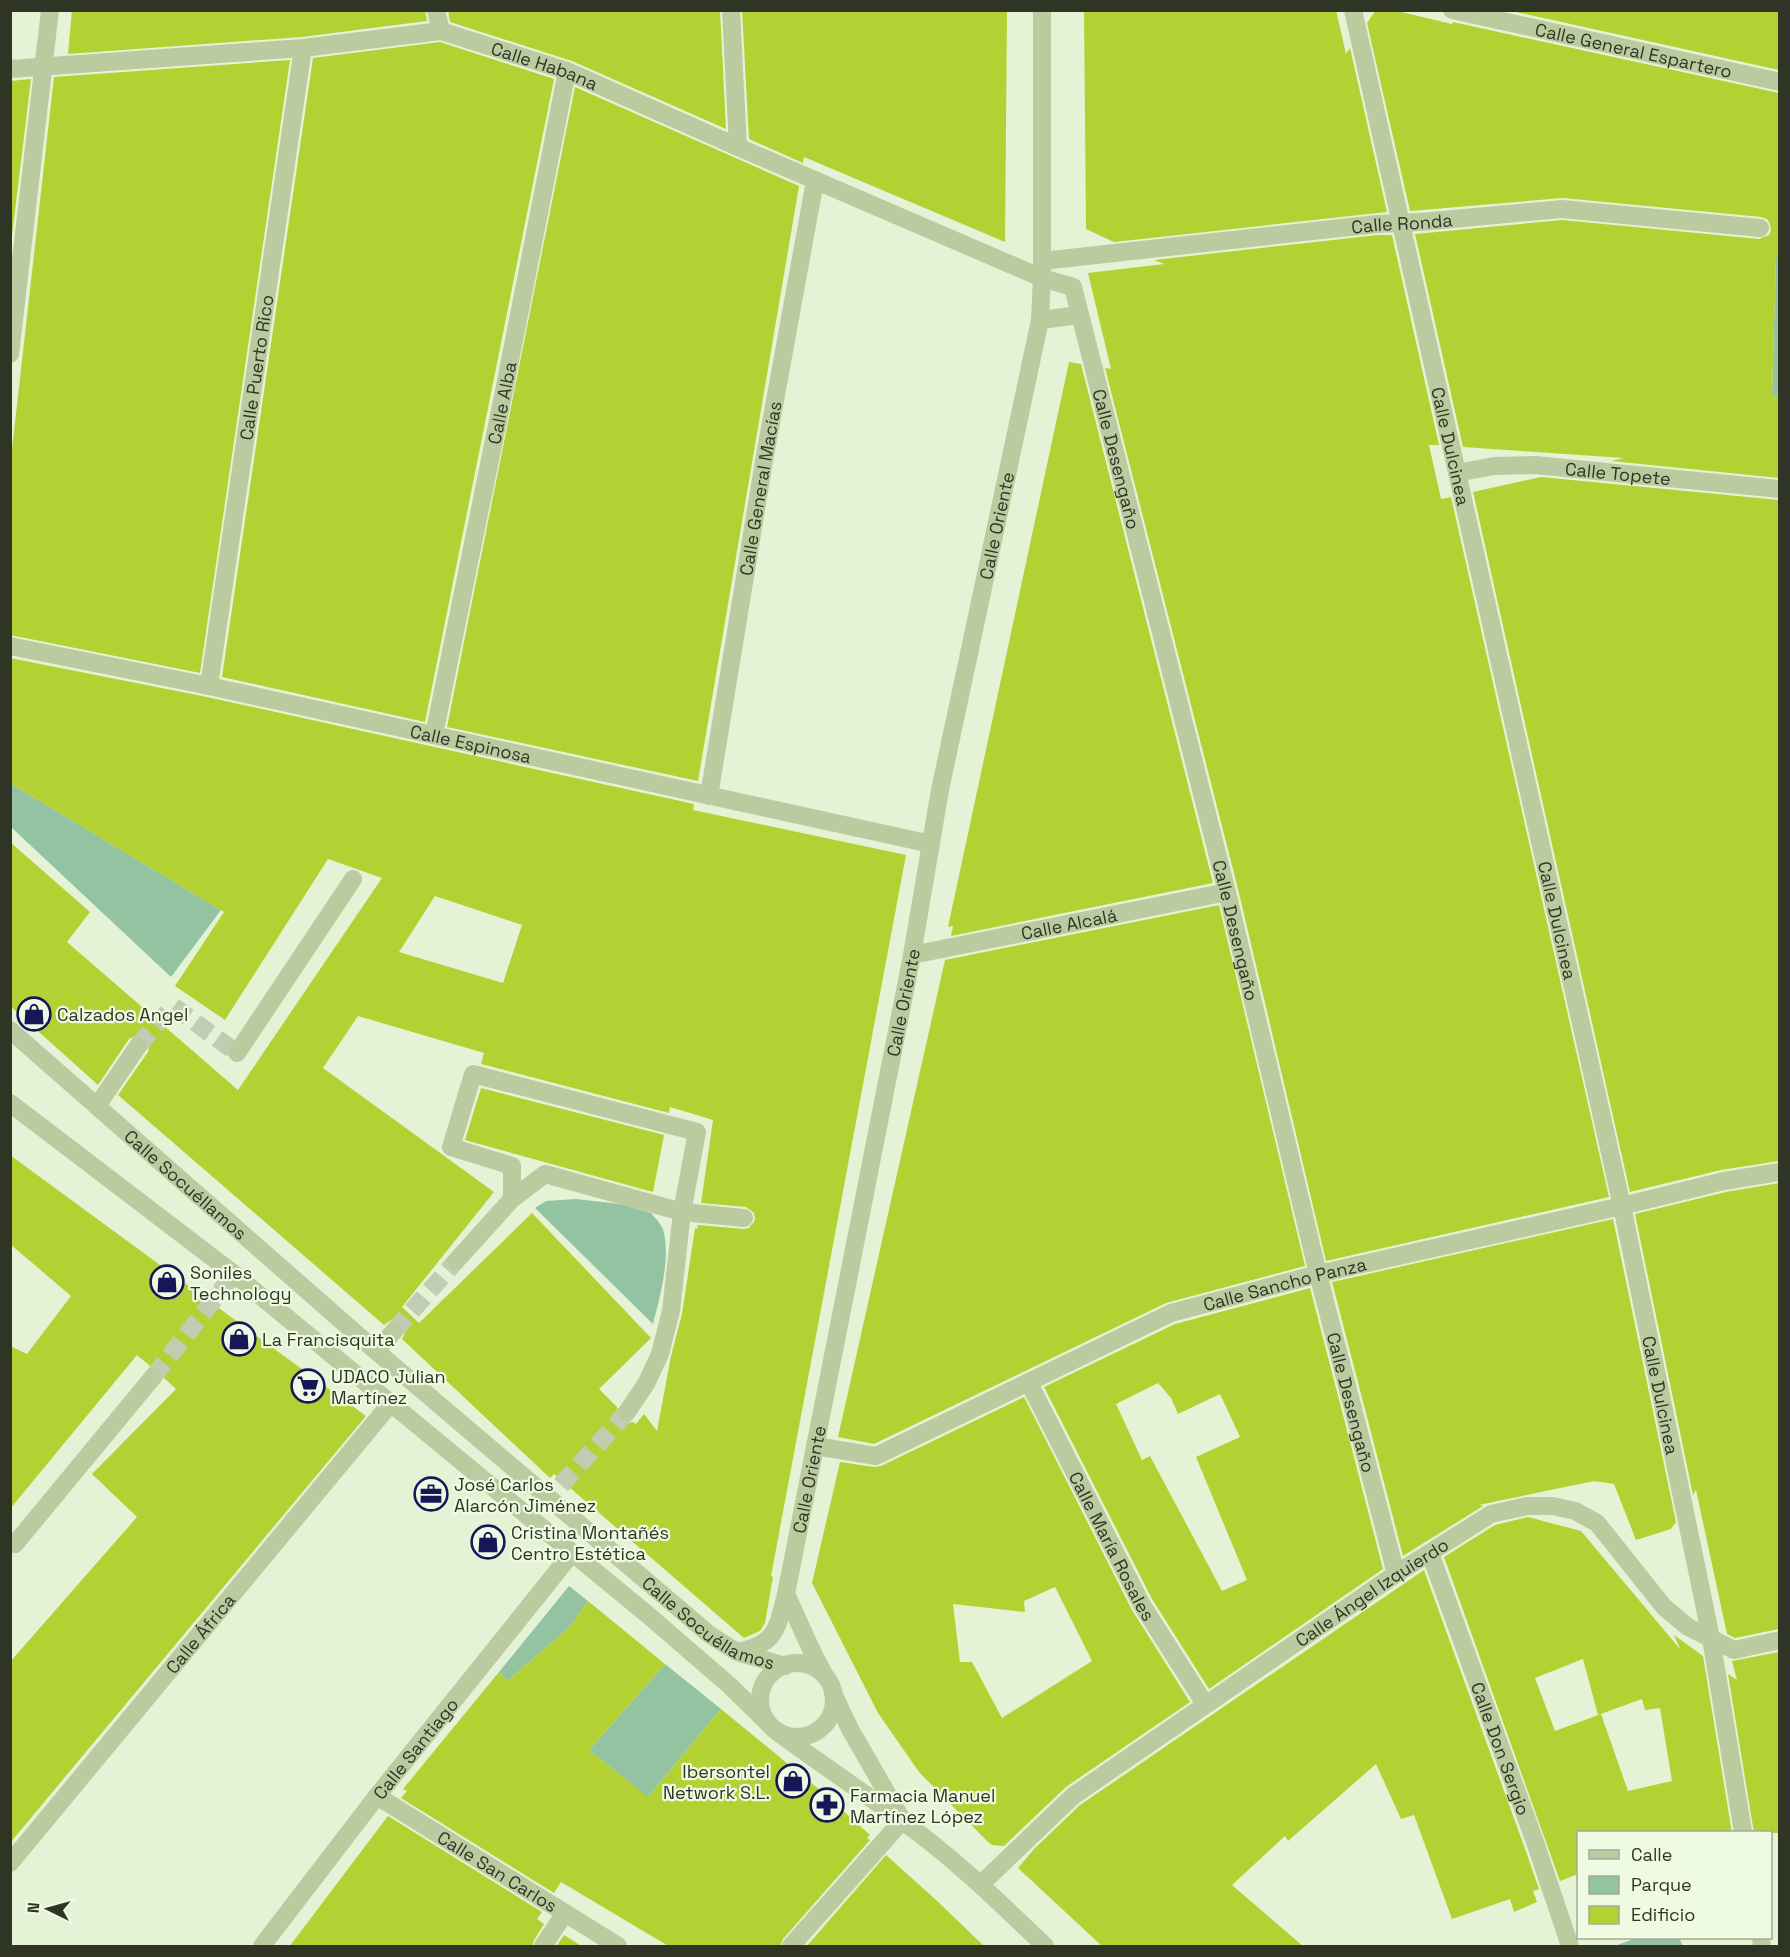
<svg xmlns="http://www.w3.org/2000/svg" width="1790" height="1957" font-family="'Space Grotesk',sans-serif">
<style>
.green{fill:#94c3a1}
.building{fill:#b4d134;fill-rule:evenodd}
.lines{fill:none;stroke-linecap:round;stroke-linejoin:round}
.minor-tunnel{stroke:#c0cdb2;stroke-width:18;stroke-dasharray:18 9;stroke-linecap:butt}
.minor{stroke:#bacba0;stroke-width:18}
.labels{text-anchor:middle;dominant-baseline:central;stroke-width:4.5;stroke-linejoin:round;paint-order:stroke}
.street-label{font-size:18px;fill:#303424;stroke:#eefae1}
.poi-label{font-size:18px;fill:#303424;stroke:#eefae1;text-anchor:start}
</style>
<rect width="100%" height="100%" fill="#e4f3d5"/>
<path class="green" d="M 1776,258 L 1779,258 L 1779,397 L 1772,396 Z
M 10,783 L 221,910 L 171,977 L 11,827 Z
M 576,1199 L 620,1204 L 651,1213 C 656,1219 663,1226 664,1233 C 670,1262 660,1296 653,1324 L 535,1208 L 546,1201 Z
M 569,1586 L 588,1601 L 569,1628 L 507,1681 L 499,1672 Z
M 665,1664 L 721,1709 L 633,1815 L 636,1788 L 589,1750 Z
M 1636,1938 L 1679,1938 L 1683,1946 L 1615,1946 Z"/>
<path class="building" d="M 72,10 L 425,10 L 427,21 L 302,37 L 68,54 Z
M 448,10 L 720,10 L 726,129 L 572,61 L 450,22 Z
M 742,10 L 1007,10 L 1005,242 L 804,157 L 803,163 L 749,139 Z
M 1084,10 L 1336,10 L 1346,54 L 1350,48 L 1387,212 L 1114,242 L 1086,229 Z
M 1376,10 L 1393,10 L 1452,24 L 1453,22 L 1779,93 L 1779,258 L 1776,258 L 1772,396 L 1779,397 L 1779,478 L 1611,461 L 1624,458 L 1463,447 L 1415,234 L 1562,220 L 1759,239 L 1769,235 L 1771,230 L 1770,224 L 1767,219 L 1761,217 L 1563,198 L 1410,211 L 1367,23 Z
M 1507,10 L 1779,10 L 1779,70 Z
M 440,42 L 554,79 L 425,722 L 222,677 L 313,58 Z
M 290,60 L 200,673 L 10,635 L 10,467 L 54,77 Z
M 31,79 L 10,252 L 10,81 Z
M 575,87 L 799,186 L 698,781 L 447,727 Z
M 1378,235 L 1392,235 L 1439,445 L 1429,445 L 1441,499 L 1451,497 L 1609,1197 L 1326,1261 L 1238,889 L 1105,368 L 1111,369 L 1088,273 L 1164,264 L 1154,260 Z
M 1069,362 L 1081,364 L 1213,883 L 951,936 L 953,926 L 948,927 Z
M 1541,477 L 1779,500 L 1779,1161 L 1721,1170 L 1630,1192 L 1473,492 Z
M 10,658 L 207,697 L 694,804 L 693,810 L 906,855 L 771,1576 L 773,1577 L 765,1623 L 760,1631 L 744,1638 L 554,1474 L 550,1478 L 402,1339 L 405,1333 L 404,1327 L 401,1322 L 391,1320 L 384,1325 L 118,1095 L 148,1052 L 149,1046 L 145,1037 L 138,1035 L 129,1039 L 98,1085 L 10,1006 L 10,842 L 90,912 L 67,942 L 238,1090 L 382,878 L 328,859 L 225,1020 L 175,986 L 224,912 L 10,783 ZM 435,896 L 522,925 L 503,983 L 399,952 ZM 358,1016 L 484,1053 L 481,1064 L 669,1113 L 670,1107 L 713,1120 L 701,1203 L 746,1207 L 754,1213 L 755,1220 L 749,1228 L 744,1229 L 698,1225 L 697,1229 L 695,1228 L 682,1314 L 671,1356 L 657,1431 L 644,1414 L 636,1424 L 633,1422 L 627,1423 L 620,1421 L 617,1416 L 617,1407 L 599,1389 L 651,1338 L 532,1213 L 419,1323 L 402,1307 L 494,1192 L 323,1068 Z
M 1219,905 L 1305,1266 L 1166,1303 L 874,1444 L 838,1437 L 945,960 Z
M 481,1088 L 664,1135 L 653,1192 L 465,1140 Z
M 10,1155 L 366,1416 L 10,1843 L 10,1662 L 137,1517 L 92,1474 L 176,1389 L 164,1378 L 161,1369 L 150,1366 L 137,1355 L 10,1509 L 10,1346 L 27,1354 L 71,1296 L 10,1244 Z
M 1779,1183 L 1779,1629 L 1735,1638 L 1727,1634 L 1696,1490 L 1693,1495 L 1635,1214 L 1726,1192 Z
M 1613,1219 L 1676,1522 L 1671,1529 L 1636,1540 L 1614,1484 L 1594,1481 L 1479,1505 L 1483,1506 L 1403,1556 L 1332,1282 Z
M 1310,1288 L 1383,1569 L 1209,1689 L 1152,1599 L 1044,1387 L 1175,1324 ZM 1158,1383 L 1171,1398 L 1178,1414 L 1220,1394 L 1240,1437 L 1196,1457 L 1247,1580 L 1222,1591 L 1150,1456 L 1142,1460 L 1116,1404 Z
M 1024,1397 L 1132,1610 L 1190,1702 L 1066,1787 L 1004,1846 L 992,1845 L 988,1842 L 919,1772 L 878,1713 L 812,1583 L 840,1462 L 874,1467 L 881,1466 ZM 1055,1587 L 1092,1661 L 1002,1718 L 972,1662 L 960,1662 L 953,1604 L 1025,1612 L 1024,1601 Z
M 1528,1517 L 1581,1531 L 1680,1649 L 1674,1635 L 1703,1656 L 1732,1833 L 1578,1833 L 1578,1874 L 1560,1881 L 1444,1557 L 1495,1525 ZM 1583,1659 L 1598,1715 L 1642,1699 L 1645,1710 L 1660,1708 L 1672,1781 L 1628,1791 L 1601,1714 L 1555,1731 L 1535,1678 Z
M 1424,1570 L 1524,1846 L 1539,1889 L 1533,1891 L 1537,1902 L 1514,1912 L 1510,1899 L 1452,1919 L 1414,1815 L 1401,1819 L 1376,1764 L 1288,1841 L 1285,1836 L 1232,1885 L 1304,1947 L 1103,1947 L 1018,1868 L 1034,1849 L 1080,1805 Z
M 588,1601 L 665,1664 L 589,1750 L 648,1797 L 721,1709 L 821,1791 L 870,1835 L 867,1838 L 870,1840 L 783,1939 L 780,1947 L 670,1947 L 561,1882 L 554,1893 L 401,1798 L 407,1791 L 403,1789 L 499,1672 L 507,1681 L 569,1628 Z
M 1779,1652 L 1779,1833 L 1754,1833 L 1728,1674 L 1737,1680 L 1732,1661 Z
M 388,1816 L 542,1912 L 537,1919 L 544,1924 L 534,1940 L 532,1947 L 289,1947 Z
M 886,1855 L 935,1899 L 985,1947 L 806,1947 Z
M 564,1935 L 583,1947 L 556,1947 Z"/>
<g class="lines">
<path class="minor-tunnel" d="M 138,1046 L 173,1006 L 237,1053
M 394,1331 L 456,1261
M 153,1377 L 234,1274
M 561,1485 L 627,1412"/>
<g class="minor">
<path d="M 436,10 L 441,31"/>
<path d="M 731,10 L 738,147"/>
<path id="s1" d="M 1353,10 L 1622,1206 L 1711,1638 L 1743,1832"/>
<path id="s2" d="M 1452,10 L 1780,82"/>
<path id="s3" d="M 10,69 L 303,48 L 441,31 L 567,71 L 738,147 L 1042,278 L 1073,287 L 1227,892 L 1318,1274 L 1396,1574"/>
<path id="s4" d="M 1042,261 L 1377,224 L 1420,222 L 1562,209 L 1760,228"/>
<path d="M 1040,320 L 1080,315"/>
<path d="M 10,354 L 50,10"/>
<path id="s5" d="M 1457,473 L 1494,466 L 1535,465 L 1780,489"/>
<path id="s6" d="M 10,646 L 209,686 L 931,844"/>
<path id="s7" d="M 209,686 L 303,48"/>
<path id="s8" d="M 434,735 L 504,391 L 567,71"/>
<path id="s9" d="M 709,796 L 764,461 L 815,181"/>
<path id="s10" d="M 912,955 L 1227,892"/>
<path id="s11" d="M 10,1030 L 376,1351 L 710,1635 L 737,1652 L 785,1666"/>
<path d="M 237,1053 L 353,879"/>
<path d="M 10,1103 L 234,1274 L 648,1615 L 729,1685 L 768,1723"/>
<path d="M 97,1106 L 138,1046"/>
<path d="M 512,1199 L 512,1166 L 451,1147 L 473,1074 L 697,1132 L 682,1212 L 671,1311 L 660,1354 L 646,1384 L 627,1412"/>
<path d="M 456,1261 L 512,1199 L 545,1174 L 682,1212 L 744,1218"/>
<path d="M 376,1351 L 394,1331"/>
<path id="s12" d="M 1029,1383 L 1142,1605 L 1205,1704"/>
<path id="s13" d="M 815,1446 L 876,1456 L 1171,1313 L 1318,1274 L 1622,1206 L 1724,1181 L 1780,1172"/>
<path d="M 10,1542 L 15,1544 L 153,1377"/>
<path id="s14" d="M 1430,1553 L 1535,1842 L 1570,1946"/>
<path d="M 786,1594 C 799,1621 809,1648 824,1674"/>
<path id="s15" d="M 737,1652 C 776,1644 777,1630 786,1594 L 912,955 L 940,790 L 1040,320 L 1042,278 L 1042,10"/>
<circle cx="797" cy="1700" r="37"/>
<path d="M 833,1693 L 850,1729 L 900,1816"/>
<path d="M 775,1730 C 816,1761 859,1789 901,1820 C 953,1857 999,1902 1045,1946"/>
<path id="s16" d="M 377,1796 L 618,1946"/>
<path id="s17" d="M 10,1863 L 391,1403"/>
<path id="s18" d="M 981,1884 L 1073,1796 L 1396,1574 L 1491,1514 L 1527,1506 L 1553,1506 L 1575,1511 L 1597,1523 L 1664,1607 L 1688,1627 L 1734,1650 L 1780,1640"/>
<path d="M 1761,1938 L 1762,1946"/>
<path id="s19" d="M 262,1946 L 377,1796 L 572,1553"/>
<path d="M 543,1946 L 565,1913"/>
<path d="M 791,1946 L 902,1821"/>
</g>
</g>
<defs>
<g id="shop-ring" transform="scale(1.725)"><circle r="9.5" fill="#eefae1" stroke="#171659" stroke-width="1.5"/><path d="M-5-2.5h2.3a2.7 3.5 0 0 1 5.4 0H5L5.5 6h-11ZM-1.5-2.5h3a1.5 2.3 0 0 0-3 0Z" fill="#171659"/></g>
<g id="supermarket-ring" transform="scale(1.725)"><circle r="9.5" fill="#eefae1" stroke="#171659" stroke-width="1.5"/><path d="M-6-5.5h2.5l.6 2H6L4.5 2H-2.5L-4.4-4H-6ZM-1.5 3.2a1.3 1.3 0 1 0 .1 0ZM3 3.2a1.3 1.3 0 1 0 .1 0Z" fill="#171659"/></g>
<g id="office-ring" transform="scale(1.725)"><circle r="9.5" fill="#eefae1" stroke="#171659" stroke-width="1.5"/><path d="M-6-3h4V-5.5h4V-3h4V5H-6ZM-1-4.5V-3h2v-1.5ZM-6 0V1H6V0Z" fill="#171659"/></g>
<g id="pharmacy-ring" transform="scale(1.725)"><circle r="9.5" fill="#eefae1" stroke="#171659" stroke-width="1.5"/><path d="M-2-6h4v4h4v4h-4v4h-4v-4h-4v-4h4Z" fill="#171659"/></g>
</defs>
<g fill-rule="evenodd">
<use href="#shop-ring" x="34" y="1014"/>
<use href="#shop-ring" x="167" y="1282"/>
<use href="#shop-ring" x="239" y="1339"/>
<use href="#supermarket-ring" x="308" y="1386"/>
<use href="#office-ring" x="431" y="1494"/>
<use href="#shop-ring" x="488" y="1542"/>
<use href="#shop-ring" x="793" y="1781"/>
<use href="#pharmacy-ring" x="827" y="1805"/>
</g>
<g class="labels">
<g class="street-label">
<text stroke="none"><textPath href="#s2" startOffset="186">Calle General Espartero</textPath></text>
<text stroke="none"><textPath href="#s3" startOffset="542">Calle Habana</textPath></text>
<text stroke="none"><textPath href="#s4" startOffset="362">Calle Ronda</textPath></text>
<text stroke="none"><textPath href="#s7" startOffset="322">Calle Puerto Rico</textPath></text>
<text stroke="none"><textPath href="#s8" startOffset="339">Calle Alba</textPath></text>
<text stroke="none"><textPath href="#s1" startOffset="447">Calle Dulcinea</textPath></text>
<text stroke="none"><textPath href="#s3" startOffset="1293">Calle Desengaño</textPath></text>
<text stroke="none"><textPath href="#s5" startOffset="162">Calle Topete</textPath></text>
<text stroke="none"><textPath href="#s9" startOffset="312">Calle General Macías</textPath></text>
<text stroke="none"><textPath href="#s15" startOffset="1172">Calle Oriente</textPath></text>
<text stroke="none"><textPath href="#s6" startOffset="471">Calle Espinosa</textPath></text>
<text stroke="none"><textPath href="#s1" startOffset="933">Calle Dulcinea</textPath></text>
<text stroke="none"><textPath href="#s10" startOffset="160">Calle Alcalá</textPath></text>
<text stroke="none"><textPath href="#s3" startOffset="1779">Calle Desengaño</textPath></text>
<text stroke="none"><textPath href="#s15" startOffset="686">Calle Oriente</textPath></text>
<text stroke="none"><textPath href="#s11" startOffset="234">Calle Socuéllamos</textPath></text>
<text stroke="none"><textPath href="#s13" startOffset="507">Calle Sancho Panza</textPath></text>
<text stroke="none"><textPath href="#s1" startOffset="1419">Calle Dulcinea</textPath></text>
<text stroke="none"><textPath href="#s3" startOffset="2265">Calle Desengaño</textPath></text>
<text stroke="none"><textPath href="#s15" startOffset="200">Calle Oriente</textPath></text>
<text stroke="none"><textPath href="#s12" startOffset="183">Calle María Rosales</textPath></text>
<text stroke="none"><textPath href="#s18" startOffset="489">Calle Ángel Izquierdo</textPath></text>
<text stroke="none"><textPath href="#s11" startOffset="918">Calle Socuéllamos</textPath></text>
<text stroke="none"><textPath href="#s17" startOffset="298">Calle África</textPath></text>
<text stroke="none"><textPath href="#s19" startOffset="250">Calle Santiago</textPath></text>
<text stroke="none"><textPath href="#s14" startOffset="208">Calle Don Sergio</textPath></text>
<text stroke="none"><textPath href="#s16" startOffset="142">Calle San Carlos</textPath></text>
</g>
<g class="poi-label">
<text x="57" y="1014">Calzados Angel</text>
<text x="190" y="1272">Soniles<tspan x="190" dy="21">Technology</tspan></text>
<text x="262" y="1339">La Francisquita</text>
<text x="331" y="1376">UDACO Julian<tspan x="331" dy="21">Martínez</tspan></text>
<text x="454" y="1484">José Carlos<tspan x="454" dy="21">Alarcón Jiménez</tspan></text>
<text x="511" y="1532">Cristina Montañés<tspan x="511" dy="21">Centro Estética</tspan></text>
<text x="770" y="1771" text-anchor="end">Ibersontel<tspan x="770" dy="21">Network S.L.</tspan></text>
<text x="850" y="1795">Farmacia Manuel<tspan x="850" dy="21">Martínez López</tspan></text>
</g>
</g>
<rect width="1790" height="1957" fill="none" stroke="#303424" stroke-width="24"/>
<rect x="1577" y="1831" width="195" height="108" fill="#eefae1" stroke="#a2ab95" stroke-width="1.5"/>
<rect x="1589" y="1850" width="30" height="9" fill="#bacba0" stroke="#a2ab95" stroke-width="1.5"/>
<text x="1631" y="1861" font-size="18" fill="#303424">Calle</text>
<rect x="1589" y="1876" width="30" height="18" fill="#94c3a1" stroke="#a2ab95" stroke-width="1.5"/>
<text x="1631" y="1891" font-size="18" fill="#303424">Parque</text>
<rect x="1589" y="1906" width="30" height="18" fill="#b4d134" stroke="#a2ab95" stroke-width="1.5"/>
<text x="1631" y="1921" font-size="18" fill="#303424">Edificio</text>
<g transform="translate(48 1909) rotate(275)" stroke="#eefae1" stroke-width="4.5" paint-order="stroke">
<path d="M0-4.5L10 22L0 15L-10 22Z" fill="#303424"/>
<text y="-9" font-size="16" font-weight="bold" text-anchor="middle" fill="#303424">N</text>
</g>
</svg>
